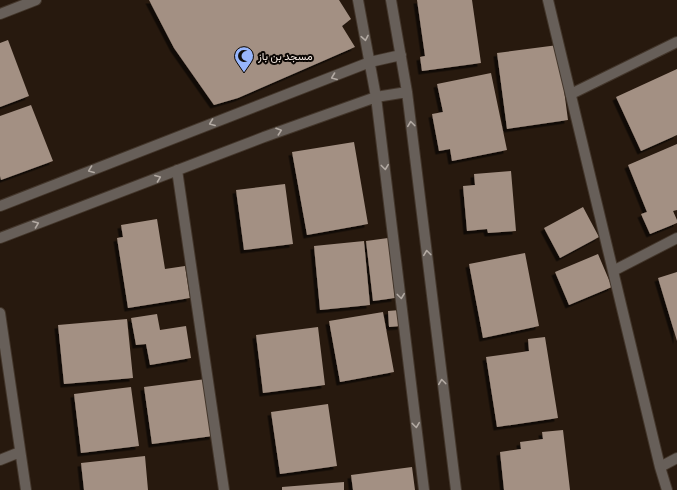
<svg xmlns="http://www.w3.org/2000/svg" width="677" height="490" font-family="'Source Serif 4',Vazirmatn,serif">
<style>
.building{fill:#a39083;filter:url(#shadow)}
.lines{fill:none;stroke-linecap:round;stroke-linejoin:round}
.minor-casing{stroke:#43362b;stroke-width:12}
.minor{stroke:#675f59;stroke-width:10}
.oneway{stroke:#b3aaa3}
.labels{text-anchor:middle;dominant-baseline:central;stroke-width:4;stroke-linejoin:round;paint-order:stroke}
.poi-label{font-size:11px;fill:#f2e7e0;stroke:#0b0603;text-anchor:start}
</style>
<defs>
<filter id="shadow"><feDropShadow dx="-3.5" dy="3.5" stdDeviation="0" flood-color="#0009"/></filter>
</defs>
<rect width="100%" height="100%" fill="#27190e"/>
<path class="building" d="M 149,0 L 339,0 L 351,19 L 342,26 L 355,47 L 238,98 L 214,105 L 174,48 Z
M 417,0 L 472,0 L 481,63 L 422,71 L 420,57 L 425,56 Z
M 8,40 L 29,96 L 0,107 L 0,43 Z
M 558,45 L 568,120 L 507,129 L 497,53 Z
M 677,69 L 677,135 L 641,151 L 616,97 Z
M 491,73 L 507,150 L 452,161 L 450,149 L 439,151 L 432,114 L 443,112 L 437,84 Z
M 31,105 L 53,161 L 1,180 L 0,176 L 0,116 Z
M 354,142 L 368,224 L 307,235 L 292,152 Z
M 677,144 L 677,210 L 673,211 L 677,220 L 677,223 L 650,234 L 641,214 L 647,212 L 628,165 Z
M 511,171 L 516,231 L 488,233 L 487,229 L 467,231 L 463,186 L 475,185 L 474,174 Z
M 285,184 L 293,244 L 244,250 L 236,190 Z
M 583,207 L 599,237 L 560,258 L 544,228 Z
M 157,219 L 165,269 L 185,266 L 190,298 L 128,308 L 117,238 L 123,237 L 121,225 Z
M 388,238 L 395,298 L 373,301 L 366,241 Z
M 364,241 L 370,305 L 320,310 L 314,246 Z
M 525,253 L 539,326 L 483,338 L 469,264 Z
M 598,254 L 612,287 L 569,305 L 555,272 Z
M 677,272 L 677,341 L 658,278 Z
M 400,310 L 401,326 L 389,327 L 388,311 Z
M 383,312 L 394,372 L 340,382 L 329,321 Z
M 157,314 L 160,330 L 186,326 L 191,358 L 150,365 L 146,344 L 136,345 L 131,318 Z
M 127,319 L 133,378 L 64,384 L 58,325 Z
M 318,327 L 325,385 L 263,393 L 256,335 Z
M 545,337 L 558,418 L 497,427 L 486,357 L 529,351 L 528,339 Z
M 206,379 L 213,436 L 152,444 L 144,387 Z
M 131,387 L 139,446 L 81,453 L 74,394 Z
M 328,404 L 337,466 L 280,474 L 271,412 Z
M 563,430 L 570,490 L 504,490 L 500,452 L 521,449 L 520,442 L 543,439 L 542,432 Z
M 145,456 L 148,490 L 84,490 L 81,463 Z
M 412,467 L 415,490 L 353,490 L 351,475 Z
M 344,482 L 344,490 L 282,490 L 282,487 Z"/>
<g class="lines">
<g class="minor-casing">
<path id="minor" d="M 358,0 L 376,97 L 424,490
M 391,0 L 407,92 L 456,490
M 548,0 L 660,467 L 667,490
M 0,14 L 36,0
M 571,94 L 677,42
M 177,170 L 224,490
M 0,206 L 370,62 L 401,55
M 0,238 L 264,137 L 376,97 L 407,92
M 613,271 L 677,238
M 0,313 L 26,490
M 0,460 L 20,452
M 660,467 L 677,458"/>
</g>
<use href="#minor" class="minor"/>
</g>
<defs><path id="oneway-chevron" d="M-2-3.5L2.5 0L-2 3.5" fill="none" stroke-width="1.6" stroke-linecap="round" stroke-linejoin="round"/></defs>
<g class="oneway">
<use href="#oneway-chevron" transform="translate(365 38) rotate(79)"/>
<use href="#oneway-chevron" transform="translate(334 77) rotate(159)"/>
<use href="#oneway-chevron" transform="translate(212 123) rotate(159)"/>
<use href="#oneway-chevron" transform="translate(411 124) rotate(-97)"/>
<use href="#oneway-chevron" transform="translate(279 131) rotate(-19)"/>
<use href="#oneway-chevron" transform="translate(385 167) rotate(83)"/>
<use href="#oneway-chevron" transform="translate(91 170) rotate(159)"/>
<use href="#oneway-chevron" transform="translate(158 178) rotate(-21)"/>
<use href="#oneway-chevron" transform="translate(36 224) rotate(-21)"/>
<use href="#oneway-chevron" transform="translate(427 253) rotate(-97)"/>
<use href="#oneway-chevron" transform="translate(401 296) rotate(83)"/>
<use href="#oneway-chevron" transform="translate(442 382) rotate(-97)"/>
<use href="#oneway-chevron" transform="translate(416 425) rotate(83)"/>
</g>
<defs>
<g id="mosque-pin" transform="scale(1)"><path d="M0 17L-7.5 6A9.5 9.5 0 1 1 7.5 6Z" fill="#97b6fd" stroke="#0b0603"/><path d="M3.5-4.9A6 6 0 1 0 3.5 4.9A5 5 0 1 1 3.5-4.9Z" fill="#111"/></g>
</defs>
<g fill-rule="evenodd">
<use href="#mosque-pin" x="244" y="56"/>
</g>
<g class="labels">
<g class="poi-label">
<text x="258" y="56">مسجد بن باز</text>
</g>
</g>
</svg>
